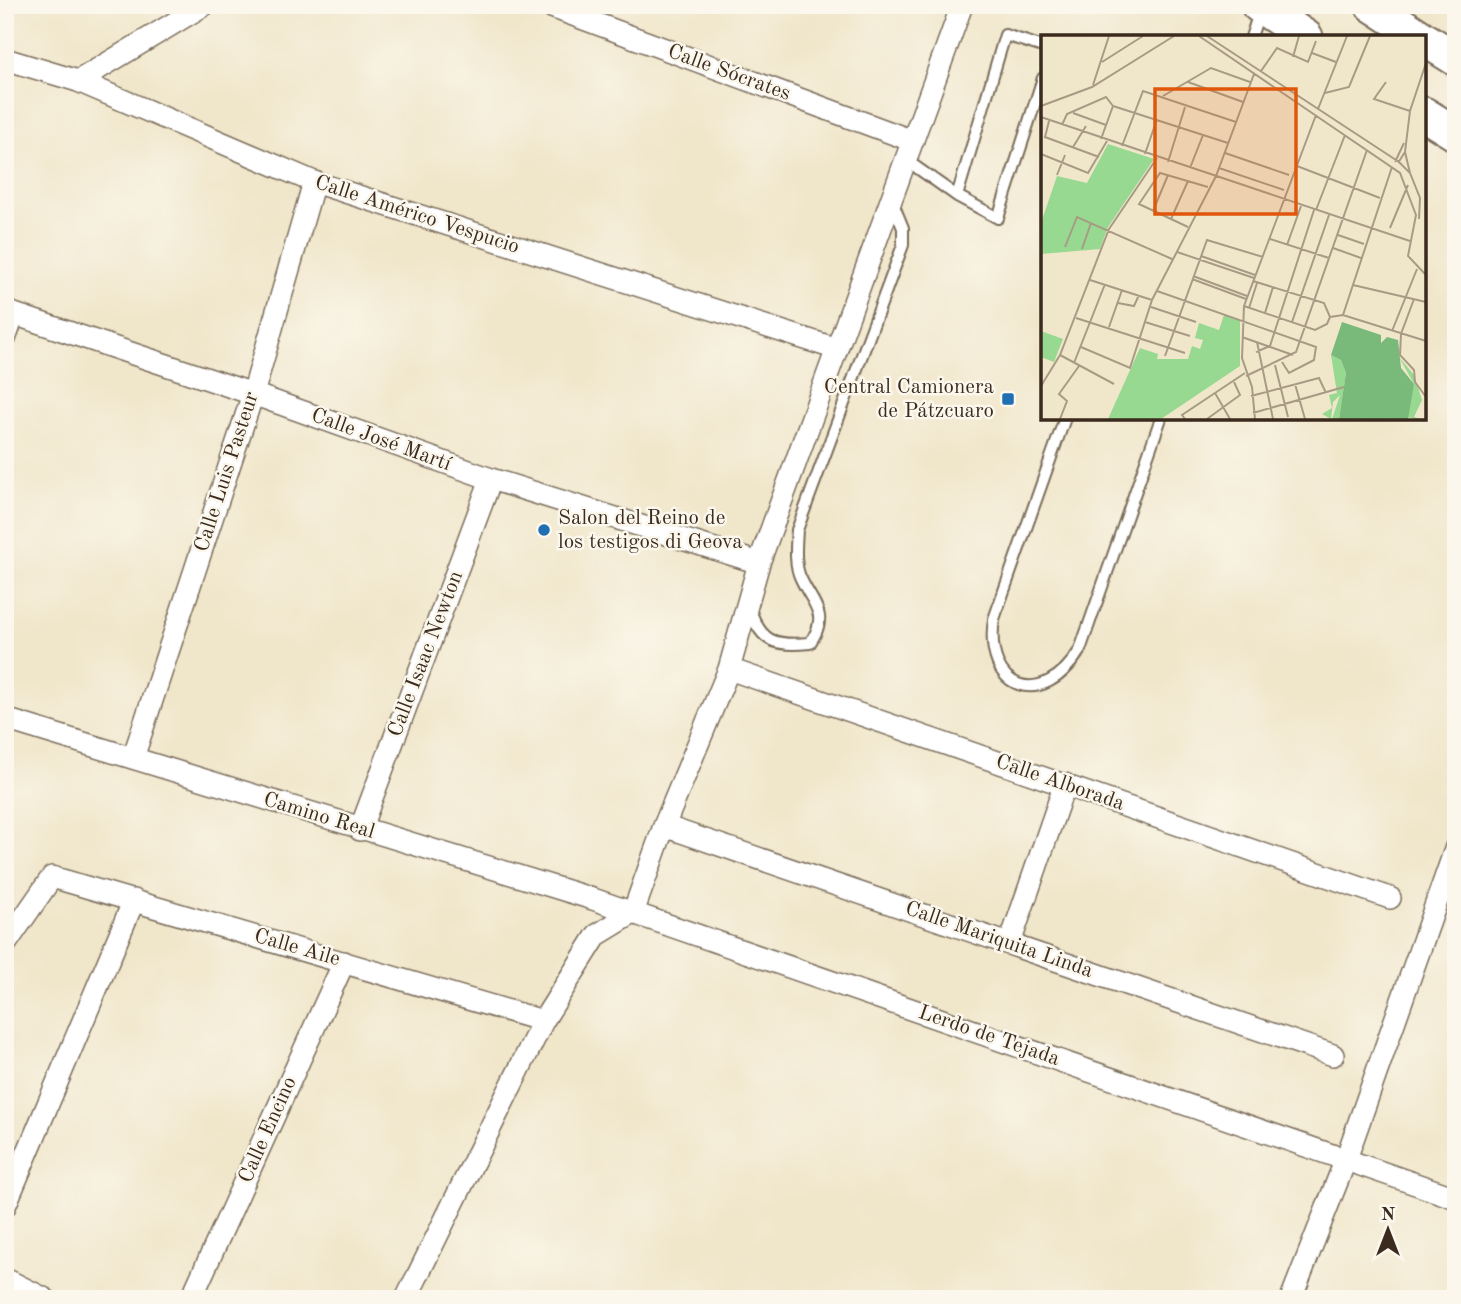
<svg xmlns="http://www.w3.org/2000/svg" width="1461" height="1304" font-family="'Old Standard TT',serif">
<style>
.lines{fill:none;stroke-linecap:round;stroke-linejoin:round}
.lane-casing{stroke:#7a6c5a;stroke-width:14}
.street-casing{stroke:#7a6c5a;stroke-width:24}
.primary-casing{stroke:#7a6c5a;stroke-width:37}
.lane{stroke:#fff;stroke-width:10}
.street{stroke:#fff;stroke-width:21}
.primary{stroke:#fff;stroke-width:33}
.poi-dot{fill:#1f6fb2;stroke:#fbf7ec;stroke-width:2.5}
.labels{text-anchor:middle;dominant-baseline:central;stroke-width:5;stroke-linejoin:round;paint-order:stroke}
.street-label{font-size:21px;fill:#3b2a1e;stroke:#fbf7ec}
.poi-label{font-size:21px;fill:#3b2a1e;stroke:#fbf7ec;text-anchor:end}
.inset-road{fill:none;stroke:#a89b85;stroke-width:2}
.view{fill:#df570d;fill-opacity:0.15;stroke:#df570d;stroke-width:3.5}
.inset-edge{fill:none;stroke:#3b2a1e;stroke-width:3.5}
</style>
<rect width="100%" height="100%" fill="#fbf7ec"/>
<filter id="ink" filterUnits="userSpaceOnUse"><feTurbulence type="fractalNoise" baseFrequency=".0143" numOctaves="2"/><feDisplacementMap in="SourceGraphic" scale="14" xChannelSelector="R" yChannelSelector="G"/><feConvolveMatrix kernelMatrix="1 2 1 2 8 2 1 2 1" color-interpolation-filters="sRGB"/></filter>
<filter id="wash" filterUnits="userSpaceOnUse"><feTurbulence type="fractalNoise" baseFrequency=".00686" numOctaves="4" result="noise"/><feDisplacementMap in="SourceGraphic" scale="28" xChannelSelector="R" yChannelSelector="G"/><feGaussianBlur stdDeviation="1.57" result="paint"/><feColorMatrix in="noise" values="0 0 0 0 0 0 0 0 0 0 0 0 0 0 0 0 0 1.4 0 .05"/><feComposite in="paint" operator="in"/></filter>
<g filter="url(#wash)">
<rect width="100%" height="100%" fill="#f0e6ca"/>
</g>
<g filter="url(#ink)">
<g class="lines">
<g class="lane-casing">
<path id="lane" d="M 1251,37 L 1259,13
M 906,160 L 957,196 L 998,218 L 1043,78
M 957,196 L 1005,35 L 1043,47
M 1065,418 L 994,619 C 983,691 1043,711 1080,650 L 1161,418
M 750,609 C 761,643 775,646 810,643 C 830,614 813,605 801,579 C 794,565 796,546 797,530 L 903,245 L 903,228 L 892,201"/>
</g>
<g class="street-casing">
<path id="street" d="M 546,5 L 913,141
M 5,59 L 78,81 L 314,182 L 837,349
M 78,81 L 204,5
M 5,311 L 253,394 L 491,479 L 759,563
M 5,339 L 14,314
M 729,669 L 1390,898
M 5,719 L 593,899 L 1456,1198
M 133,758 L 253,394 L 314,182
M 664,826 L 1333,1055
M 360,830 L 491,479
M 1010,943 L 1065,784
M 5,945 L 52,877 L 543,1021
M 5,1206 L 134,900
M 5,1279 L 45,1299
M 191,1299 L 344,962
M 406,1299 L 543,1021 L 597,935 L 633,913 L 664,826 L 729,669 L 759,563 L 962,5
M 1291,1299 L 1346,1159 L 1456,847"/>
</g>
<g class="primary-casing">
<path id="primary" d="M 1258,5 L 1306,37
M 1372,5 L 1421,37
M 1424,39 L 1456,59
M 1424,114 L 1456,134"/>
</g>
<use href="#lane" class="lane"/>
<use href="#street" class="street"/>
<use href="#primary" class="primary"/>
</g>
</g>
<g class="poi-dot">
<rect x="1001" y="392" width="14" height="14" rx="3.5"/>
<circle cx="544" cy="530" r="7"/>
</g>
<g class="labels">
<g class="street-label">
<text transform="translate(729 73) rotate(20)">Calle Sócrates</text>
<text transform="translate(417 215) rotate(18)">Calle Américo Vespucio</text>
<text transform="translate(381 440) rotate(20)">Calle José Martí</text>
<text transform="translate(227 472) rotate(-72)">Calle Luis Pasteur</text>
<text transform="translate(426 654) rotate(-69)">Calle Isaac Newton</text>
<text transform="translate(1060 783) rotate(19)">Calle Alborada</text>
<text transform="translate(319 816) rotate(17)">Camino Real</text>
<text transform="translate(999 940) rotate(19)">Calle Mariquita Linda</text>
<text transform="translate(297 948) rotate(16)">Calle Aile</text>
<text transform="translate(989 1036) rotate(19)">Lerdo de Tejada</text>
<text transform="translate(268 1130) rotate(-66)">Calle Encino</text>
</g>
<g class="poi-label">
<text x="994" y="387">Central Camionera<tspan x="994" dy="24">de Pátzcuaro</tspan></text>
<text x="558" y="518" text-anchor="start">Salon del Reino de<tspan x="558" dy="24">los testigos di Geova</tspan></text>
</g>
</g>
<g transform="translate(1041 35)">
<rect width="385" height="385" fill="#f0e6ca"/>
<path d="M 67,109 L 113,124 L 67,192 L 59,214 L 0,219 L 0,188 L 16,141 L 46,148 ZM 183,280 L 199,285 L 199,331 L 120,384 L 67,384 L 99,313 L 117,319 L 116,324 L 147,324 L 151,311 L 159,314 L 162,305 L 154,303 L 158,288 L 178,295 ZM 0,296 L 22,304 L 13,327 L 0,322 ZM 290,320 L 300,325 L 305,338 L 298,384 L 291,384 L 299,360 L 292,367 L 290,384 L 281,379 L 291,373 L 288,360 L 296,358 ZM 358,322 L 373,340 L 381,365 L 373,382 L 380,384 L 364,382 L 373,349 Z" fill="#97d990"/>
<path d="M 301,287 L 340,300 L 340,308 L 346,302 L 357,305 L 360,333 L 373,349 L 367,384 L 298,384 L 305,338 L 300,325 L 290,320 Z" fill="#79b97a"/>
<path class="inset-road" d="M 158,1 L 359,138 L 375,180 L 367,221 L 385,240M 166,1 L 358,127 L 369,138 L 379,163 L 378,184M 271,18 L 295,27M 252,22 L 258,1M 61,27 L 102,1M 220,36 L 236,13 L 267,27 L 275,6M 147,47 L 202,67M 345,47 L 333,64 L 369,76M 52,50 L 68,1M 284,58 L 308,52 L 329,1M 122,61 L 170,33 L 209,47M 0,71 L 51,52 L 133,1M 72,71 L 187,108M 277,74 L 306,1M 32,78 L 65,90M 0,82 L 369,206M 8,86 L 4,102 L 58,122M 21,90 L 26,79 L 65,62 L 72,71M 60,104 L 72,71M 81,111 L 102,56 L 195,87M 32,112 L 45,91M 364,117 L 369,138M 184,118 L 248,140M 0,119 L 47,138 L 66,106M 104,119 L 116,84M 127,127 L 144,72M 354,127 L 363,108M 357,128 L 364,117 L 369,76 L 385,28M 256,131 L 339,163M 149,133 L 162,100M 178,133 L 243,155M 16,140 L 24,120M 275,175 L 304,100M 112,176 L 127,140M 130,184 L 147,146M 147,192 L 98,169 L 119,138 L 167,152M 349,193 L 367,150M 297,200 L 323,209M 229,204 L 288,223M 246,210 L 260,171M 24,212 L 36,182 L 131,224M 292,213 L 320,223M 41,214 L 50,188M 136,217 L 213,243M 160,221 L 214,240M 152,241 L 206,261M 151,244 L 205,264M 49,245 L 111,265M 212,246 L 283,268 L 289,282M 312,250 L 385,267M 116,256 L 275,312 L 273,325 L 248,338 L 241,327M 373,264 L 360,299 L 359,320 L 373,335 L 374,347 L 385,362M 77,268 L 93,271 L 98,260M 203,271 L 274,295 L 286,289 L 289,282M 110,272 L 155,287M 208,273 L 216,248M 224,278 L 232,252M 302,280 L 351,132M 289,282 L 302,280 L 385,306M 35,283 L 144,318M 104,287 L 149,301M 251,287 L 288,180M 68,292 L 81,255M 351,296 L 376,234M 201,302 L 252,320M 216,307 L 232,384M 40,312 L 89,333 L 111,265 L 175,141 L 213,39M 215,317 L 229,311 L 273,175M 19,320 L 73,349M 124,321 L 166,205 L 222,222M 33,328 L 64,249M 234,330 L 247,382M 205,341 L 255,317 L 326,115M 254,349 L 264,384M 0,351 L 19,320 L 68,194 L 116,123M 174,358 L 189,384M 210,361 L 278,343 L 285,358M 212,378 L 303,352M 19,384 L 26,366 L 18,359 L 38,331M 144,384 L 141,380 L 204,338M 166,384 L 199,360 L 193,347M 214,384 L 211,352 L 201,323 L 203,271 L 275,80"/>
<path class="view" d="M 114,54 L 255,54 L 255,179 L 114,179 Z"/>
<rect width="385" height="385" class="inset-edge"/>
</g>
<rect width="1461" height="1304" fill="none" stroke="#fbf7ec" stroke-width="28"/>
<g transform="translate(1388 1230)" stroke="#fbf7ec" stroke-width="5" paint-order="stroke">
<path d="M0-5L12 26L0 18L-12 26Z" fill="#3b2a1e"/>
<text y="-10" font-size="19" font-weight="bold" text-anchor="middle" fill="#3b2a1e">N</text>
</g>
</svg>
